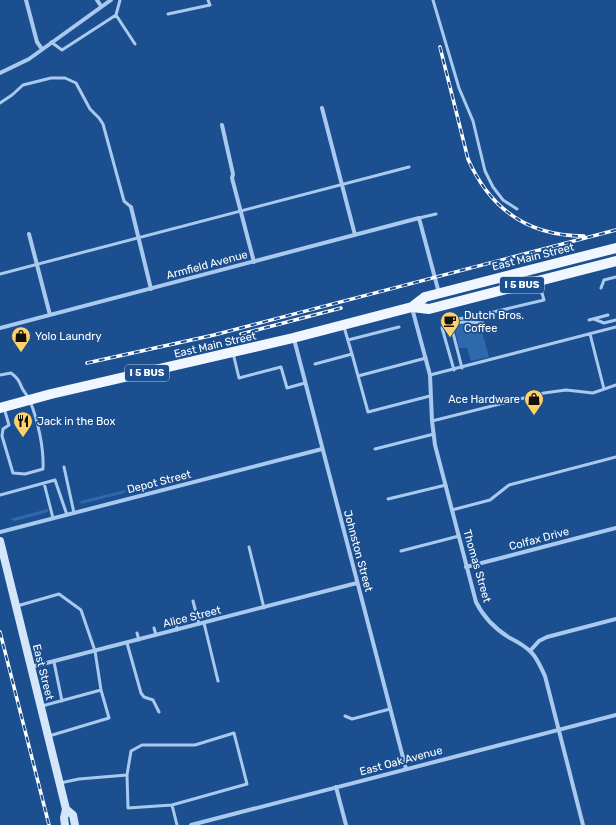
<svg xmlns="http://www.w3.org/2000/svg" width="616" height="825" font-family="Rubik,sans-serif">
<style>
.green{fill:#2e69ad}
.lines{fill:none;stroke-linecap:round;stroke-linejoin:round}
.lane{stroke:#a9c9ee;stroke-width:3}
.street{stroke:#a9c9ee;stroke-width:4}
.secondary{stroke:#d6e6fa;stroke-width:8}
.primary{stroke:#f0f6ff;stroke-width:10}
.rail-casing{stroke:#fff;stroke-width:3.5}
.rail{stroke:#1b4f8f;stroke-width:2;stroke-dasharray:6;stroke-linecap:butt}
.labels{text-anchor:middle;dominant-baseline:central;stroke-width:3.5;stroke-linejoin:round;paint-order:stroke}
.shield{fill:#1b4f8f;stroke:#bbcadd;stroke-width:1}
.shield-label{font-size:10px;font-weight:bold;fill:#fff}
.street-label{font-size:11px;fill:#fff;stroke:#1b4f8f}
.poi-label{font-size:11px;fill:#fff;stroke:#1b4f8f;text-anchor:start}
</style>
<rect width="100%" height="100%" fill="#1b4f8f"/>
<path class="green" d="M 463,324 L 480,325 L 489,357 L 471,361 L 467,348 L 459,348 L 455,330 L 455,327 Z
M 125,490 L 125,493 L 81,504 L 80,501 Z
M 48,509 L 48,512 L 15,521 L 10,519 Z"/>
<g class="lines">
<path class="lane" d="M 433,0 L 459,88 L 473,121 L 485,171 L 493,187 L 503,200 L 517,209
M 168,14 L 210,5 L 208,0
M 116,15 L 120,0
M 51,42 L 62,50 L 116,15 L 135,44
M 0,103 L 12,95 L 23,85 L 51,78 L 65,78 L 76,83 L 90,109 L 99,118 L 103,124 L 124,201 L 131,207
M 419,218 L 436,214
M 0,274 L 409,167
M 601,288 L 604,280 L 616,277
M 481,315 L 544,300 L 539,283
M 594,319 L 604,323 L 616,320
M 589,320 L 608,315
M 590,334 L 604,389
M 348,340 L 399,327
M 233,353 L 239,378 L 281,367 L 287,388 L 305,383
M 352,354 L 368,412 L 430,396
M 315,364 L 352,354 L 344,327
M 462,368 L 452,329 C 455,318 474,323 483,323
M 454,370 L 442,328 C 446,316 472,318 482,318
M 0,375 L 11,373 C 18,378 19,381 22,388 C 24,392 28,396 30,401 C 38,421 44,448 43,469 L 25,474 L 13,473 L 2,436 L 3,429 L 9,425 L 4,408
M 430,375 L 616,327
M 358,376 L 426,358
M 432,421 L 544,393 L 566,390 L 593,393 L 616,385
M 375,449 L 434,434
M 64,467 L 74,513
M 44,483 L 53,518
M 0,495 L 55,480 L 67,515
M 388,499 L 446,485
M 452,510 L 490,500 L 509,485 L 616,457
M 249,547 L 264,608
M 401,551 L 459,536
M 193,601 L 199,624
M 17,606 L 59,594 L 81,610 L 95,651 L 101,690 L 42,706
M 176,623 L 177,630
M 204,623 L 218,681
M 154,628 L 156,635
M 137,633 L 139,640
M 127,643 L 141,693 L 144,697 L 153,700 L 159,712
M 54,662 L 62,701
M 345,716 L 352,719 L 390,709
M 49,736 L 109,718 L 101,690
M 60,783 L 79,779 L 127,775 L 131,751 L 142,745 L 195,745 L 234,733 L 247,784 L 172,805 L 128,808 L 127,775
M 172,805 L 177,825"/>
<path class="street" d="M 26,0 L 37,42 L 42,49
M 97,0 L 101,6
M 0,73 L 29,59 L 111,0
M 322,108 L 355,235
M 222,125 L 233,174 L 232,178 L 254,262
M 131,207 L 151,289
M 29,234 L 50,315
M 412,308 L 430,375 L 432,421 L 435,445 L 476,602 C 484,618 495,629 510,638 C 518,642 525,646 531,652 C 538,659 541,668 545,676 L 583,825
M 0,328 L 419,218 L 439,293
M 294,339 L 406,769
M 0,532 L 322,449
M 466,567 L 616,528
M 530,651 L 539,641 L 547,637 L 616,619
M 31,667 L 357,583
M 336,787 L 346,825
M 191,825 L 616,715"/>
<path class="secondary" d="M 0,541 L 66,809 L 73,815 L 75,825
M 65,825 L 64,818 L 66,809"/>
<path class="primary" d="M 412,307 L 429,309 L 616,261
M 0,408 L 51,394 L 293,338 L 412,307 L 425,297 L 616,248"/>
<g class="rail-casing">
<path id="rail" d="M 440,47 L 468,159 C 490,209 528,236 584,236
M 241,334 L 341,308
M 87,363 L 214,335 L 616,230
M 0,632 L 49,825"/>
</g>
<use href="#rail" class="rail"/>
</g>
<defs>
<g id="cafe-pin" transform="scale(1)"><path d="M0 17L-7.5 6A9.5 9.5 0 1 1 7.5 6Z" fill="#ffd166" stroke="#1b4f8f"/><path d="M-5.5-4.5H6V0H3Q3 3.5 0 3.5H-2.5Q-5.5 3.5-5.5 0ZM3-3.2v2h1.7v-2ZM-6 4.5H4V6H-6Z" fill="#111"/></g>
<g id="shop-pin" transform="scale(1)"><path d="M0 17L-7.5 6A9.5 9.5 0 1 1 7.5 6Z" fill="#ffd166" stroke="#1b4f8f"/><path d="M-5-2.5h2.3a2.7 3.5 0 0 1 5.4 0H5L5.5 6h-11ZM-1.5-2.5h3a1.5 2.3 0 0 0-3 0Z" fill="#111"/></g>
<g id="restaurant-pin" transform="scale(1)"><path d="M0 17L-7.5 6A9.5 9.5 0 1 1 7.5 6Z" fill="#ffd166" stroke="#1b4f8f"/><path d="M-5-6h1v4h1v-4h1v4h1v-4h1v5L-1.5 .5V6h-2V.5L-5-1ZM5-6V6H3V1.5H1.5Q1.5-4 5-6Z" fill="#111"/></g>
</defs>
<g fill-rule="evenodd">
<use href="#cafe-pin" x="450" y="321"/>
<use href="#shop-pin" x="21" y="336"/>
<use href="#shop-pin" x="534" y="399"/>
<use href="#restaurant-pin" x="23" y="421"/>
</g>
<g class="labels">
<g class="shield">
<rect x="500" y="277" width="44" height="16" rx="3"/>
<rect x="125" y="365" width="44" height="16" rx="3"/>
</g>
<g class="shield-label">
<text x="522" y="285">I 5 BUS</text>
<text x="147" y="373">I 5 BUS</text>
</g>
<g class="street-label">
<text transform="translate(533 257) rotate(-14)">East Main Street</text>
<text transform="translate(207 265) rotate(-15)">Armfield Avenue</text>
<text transform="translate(215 345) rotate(-13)">East Main Street</text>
<text transform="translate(159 482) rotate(-14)">Depot Street</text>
<text transform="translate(539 539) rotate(-15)">Colfax Drive</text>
<text transform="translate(358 551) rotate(75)">Johnston Street</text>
<text transform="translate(477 566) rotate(74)">Thomas Street</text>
<text transform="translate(192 617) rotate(-14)">Alice Street</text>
<text transform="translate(43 672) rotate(76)">East Street</text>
<text transform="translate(401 761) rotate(-15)">East Oak Avenue</text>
</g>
<g class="poi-label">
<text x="464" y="315">Dutch Bros.<tspan x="464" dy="13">Coffee</tspan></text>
<text x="35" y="336">Yolo Laundry</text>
<text x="520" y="399" text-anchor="end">Ace Hardware</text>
<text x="37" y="421">Jack in the Box</text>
</g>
</g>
</svg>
